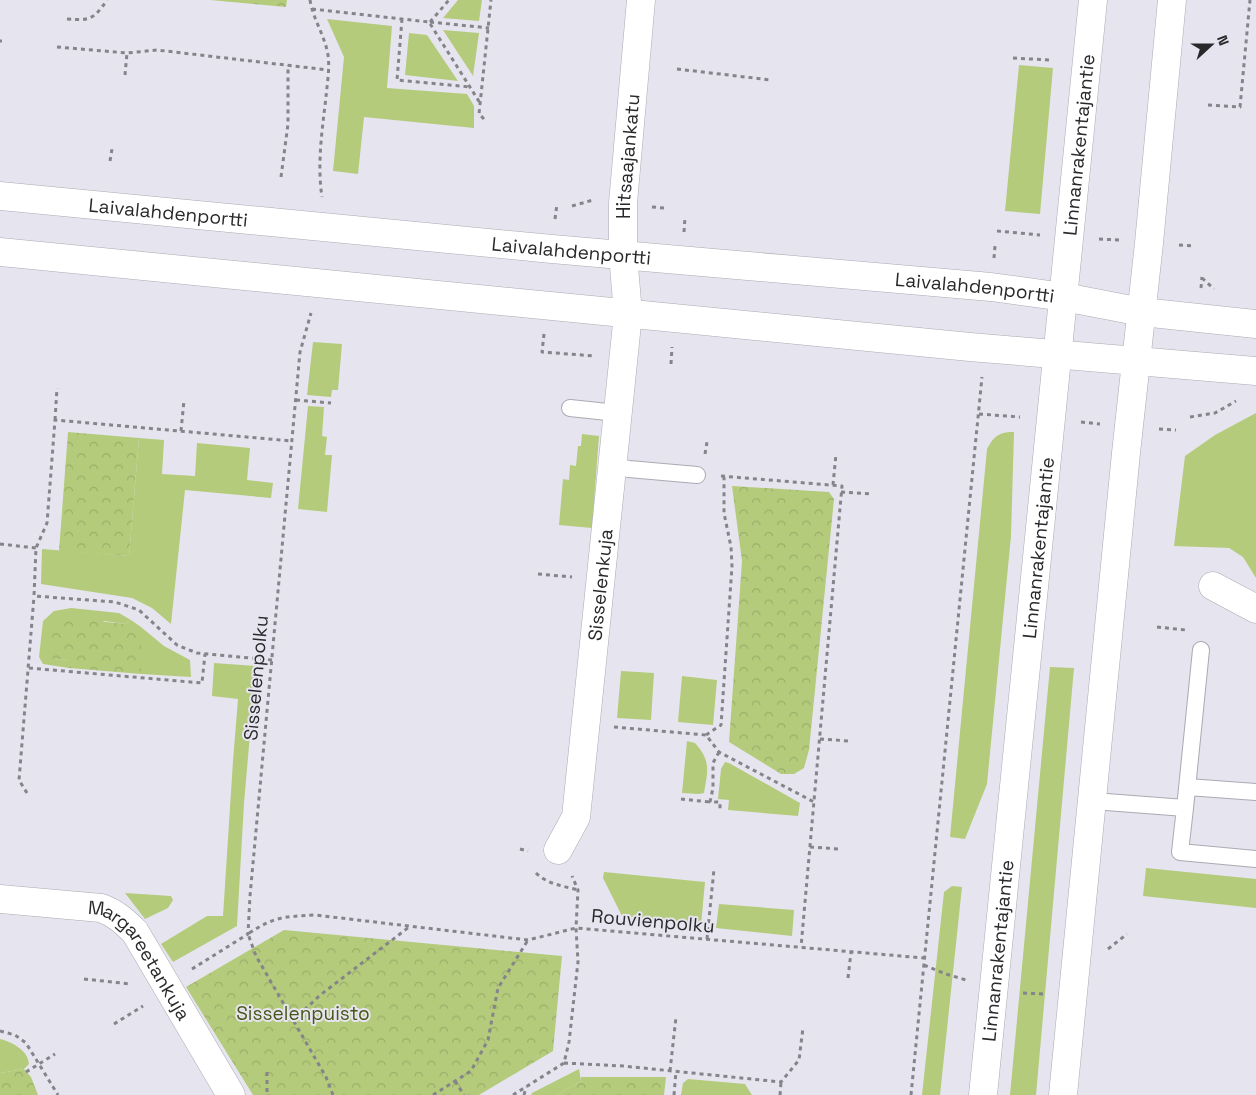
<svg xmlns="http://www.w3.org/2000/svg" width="1256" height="1095" font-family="'Space Grotesk',sans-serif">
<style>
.grass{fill:#b4cb7b}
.park{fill:url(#park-crowns)}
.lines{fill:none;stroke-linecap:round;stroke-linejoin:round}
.lane-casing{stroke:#aaaab3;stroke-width:18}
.street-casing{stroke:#aaaab3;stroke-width:29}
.secondary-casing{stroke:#aaaab3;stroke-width:29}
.primary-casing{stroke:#aaaab3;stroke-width:29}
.path{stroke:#84848a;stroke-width:3;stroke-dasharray:4 4;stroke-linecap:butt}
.lane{stroke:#fff;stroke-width:16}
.street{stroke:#fff;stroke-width:28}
.secondary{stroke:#fff;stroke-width:28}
.primary{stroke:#fff;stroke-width:28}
.labels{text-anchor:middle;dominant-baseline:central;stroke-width:4;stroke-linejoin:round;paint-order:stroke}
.street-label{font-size:19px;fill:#29292c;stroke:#e6e5ef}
.park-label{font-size:19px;fill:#475618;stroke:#e6e5ef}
</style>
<defs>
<pattern id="park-crowns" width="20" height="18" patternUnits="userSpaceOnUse" patternTransform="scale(1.25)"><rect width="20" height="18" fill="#b4cb7b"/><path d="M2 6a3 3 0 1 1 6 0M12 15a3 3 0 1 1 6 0" fill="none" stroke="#9bae6a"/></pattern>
</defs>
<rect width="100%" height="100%" fill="#e6e5ef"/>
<path class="grass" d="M 458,0 L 482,0 L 479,21 L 443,18 Z
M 327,19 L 392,26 L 387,88 L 467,94 L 474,106 L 474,128 L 364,117 L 358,174 L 333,171 L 344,57 Z
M 443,30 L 479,33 L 473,76 Z
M 409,33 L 427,35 L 458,81 L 405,75 Z
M 1019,65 L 1053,68 L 1040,214 L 1005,211 Z
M 313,342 L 342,344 L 338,390 L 332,390 L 331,397 L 307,395 Z
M 308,406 L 324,407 L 322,436 L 327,437 L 325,455 L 332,455 L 327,512 L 298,509 Z
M 1256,413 L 1256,578 L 1243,557 L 1229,548 L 1174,546 L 1185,456 L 1215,435 Z
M 1010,432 L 1014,432 L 1011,536 L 987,784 L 965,839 L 950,837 L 987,449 C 993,438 997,433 1010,432 Z
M 582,434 L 599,436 L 592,528 L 559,525 L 563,479 L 569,480 L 570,465 L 576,466 L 578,446 L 581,446 Z
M 139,438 L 164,440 L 162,474 L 195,476 L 197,443 L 250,448 L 247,480 L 273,483 L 271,498 L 185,490 L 171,624 L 152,608 L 132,598 L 41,584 L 42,549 L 129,556 Z
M 71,608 L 119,613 L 131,620 L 125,624 L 104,621 L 54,659 L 69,660 L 69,668 L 43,664 L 39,657 L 43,621 L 54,611 Z
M 141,627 L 164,646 L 190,660 L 191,677 L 141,674 Z
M 214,663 L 256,666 L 244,803 L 237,926 L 173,962 L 161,944 L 207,916 L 223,916 L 233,761 L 238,699 L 212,696 Z
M 1050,667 L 1074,668 L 1036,1095 L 1010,1095 Z
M 621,671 L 654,673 L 651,720 L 617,718 Z
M 682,676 L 717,680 L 713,725 L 678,722 Z
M 687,741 L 695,743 C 711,761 708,770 704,793 L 699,794 L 682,793 Z
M 725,762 L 729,763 L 800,803 L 798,816 L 728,810 L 729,800 L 718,799 L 721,769 Z
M 1146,868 L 1256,879 L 1256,908 L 1143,896 Z
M 604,872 L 705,882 L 701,925 L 622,916 L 603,878 Z
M 952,886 L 962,887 L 940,1095 L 922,1095 L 944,892 Z
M 125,893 L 171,896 L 173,900 L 168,908 L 145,919 Z
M 719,904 L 794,910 L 792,936 L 716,928 Z
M 0,1039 C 12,1042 28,1050 29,1064 L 24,1069 L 0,1073 Z
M 579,1069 L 581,1081 L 557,1095 L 531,1095 L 532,1093 Z
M 688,1079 L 745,1084 L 752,1095 L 681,1095 L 683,1083 Z"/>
<path class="park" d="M 210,0 L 287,0 L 286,7 Z
M 68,432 L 139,438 L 129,556 L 59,551 Z
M 732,486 L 829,492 L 834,499 L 809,750 L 804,768 L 794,774 L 781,774 L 729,742 L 742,561 Z
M 68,618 L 125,624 L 131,620 L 141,627 L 141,674 L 69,668 L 69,660 L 53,659 L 49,654 C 50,636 48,624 68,618 Z
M 284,930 L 562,956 L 553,1051 L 479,1095 L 253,1095 L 186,987 Z
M 24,1069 L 31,1077 L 38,1095 L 0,1095 L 0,1073 Z
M 581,1077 L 666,1077 L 664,1095 L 557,1095 L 581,1081 Z"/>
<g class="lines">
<g class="lane-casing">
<path id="lane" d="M 570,408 L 617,413
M 612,466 L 629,469 L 697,475
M 1188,787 L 1256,792
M 1093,801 L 1185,808 L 1180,852 L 1256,859
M 1185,808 L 1201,650"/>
</g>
<g class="street-casing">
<g id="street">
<path d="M 1213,586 L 1256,609"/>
<path id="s1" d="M 558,850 L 576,817 L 628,314"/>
<path id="s2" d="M 0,899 L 101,908 C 115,913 124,921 135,932 L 231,1095"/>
</g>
</g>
<g class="secondary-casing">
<g id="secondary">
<path id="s3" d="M 0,196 L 552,249 L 991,287 L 1064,297 L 1142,312 L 1256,324"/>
<path d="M 0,252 L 970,347 L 1256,371"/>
<path id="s4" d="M 628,314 L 623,254 L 623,203 L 641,0"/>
</g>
</g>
<g class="primary-casing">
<g id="primary">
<path id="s5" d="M 983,1095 L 1093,0"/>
<path d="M 1063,1095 L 1126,453 L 1149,243 L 1172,0"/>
</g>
</g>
<path class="path" d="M 310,0 C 313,19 325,36 328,55 C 330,69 327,84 326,97 C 322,131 317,164 322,197
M 312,9 L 429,22 L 480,103
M 67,19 C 90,21 94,19 107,0
M 402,19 L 397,80 L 470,87
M 430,22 L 489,28
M 430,22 L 449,0
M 0,41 L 2,41
M 57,47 L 127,53 L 157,50 L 328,70
M 1013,58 L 1049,60
M 677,69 L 771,80
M 125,75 L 127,53
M 1208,105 L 1240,107 L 1250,0
M 484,119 L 479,114 L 491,0
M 110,161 L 112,149
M 281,177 L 288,124 L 288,65
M 572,206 L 593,200
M 652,207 L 664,208
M 555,219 L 557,204
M 997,231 L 1040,235
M 684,232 L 685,217
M 1099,239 L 1120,240
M 1179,245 L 1195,246
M 994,258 L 995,246
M 1202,278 L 1214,289
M 1201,288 L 1202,277
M 544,334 L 542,352 L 595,356
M 671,364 L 672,347
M 296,400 L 331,403
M 979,414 L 1020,417
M 1190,417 L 1215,413 L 1236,401
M 55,420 L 57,388
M 1081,422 L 1100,424
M 1159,429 L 1176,430
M 181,431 L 184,400
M 705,454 L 707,442
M 721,476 L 842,486 L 801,947
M 833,485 L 836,454
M 841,492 L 872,494
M 0,544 L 36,548
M 538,574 L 572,577
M 1157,627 L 1186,630
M 272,660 L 197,653 L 177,645 L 139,610 L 115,602 L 34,596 L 36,548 L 47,523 L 55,420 L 292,441
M 29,668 L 202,683 L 205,654
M 614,727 L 706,735 L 719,752 L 814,802
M 706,735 L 721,725 L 732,566 L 731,547 L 724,513 L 724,477
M 820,739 L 849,741
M 719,752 L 713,763 L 713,788 L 710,802 L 720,802 L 720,809
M 27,793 L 19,780 L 34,596
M 681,799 L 710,802
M 810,847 L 839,849
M 520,849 L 528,851
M 536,873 C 547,884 563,886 578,890
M 707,939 L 714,869
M 1108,949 L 1127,934
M 924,965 L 946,974 L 966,980
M 192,969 L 248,934 L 250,896 L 300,352 L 311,313
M 848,978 L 851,952
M 84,979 L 131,984
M 1023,993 L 1044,994
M 293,1021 L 319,996 L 409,927
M 114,1024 L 143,1006
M 0,1031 L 15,1035 L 26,1043 L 58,1095
M 564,1063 L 623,1066 L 781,1082 L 799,1060 L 803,1028
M 670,1071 L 676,1017
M 26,1072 L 55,1054
M 267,1072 L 267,1095
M 455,1081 L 464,1095
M 333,1095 L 326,1077 L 256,956 L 248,934 C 275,916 283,917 315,915 L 528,940 L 576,928 L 924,958
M 433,1095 L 471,1071 L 488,1040 L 498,988 L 528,940
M 513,1095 L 564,1063 L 569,1042 L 578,962 L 576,928 L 578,890 L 572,876
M 524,1095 L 526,1087
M 674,1095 L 676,1071
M 780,1095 L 781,1082
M 911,1095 L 982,377"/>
<use href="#lane" class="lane"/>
<use href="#street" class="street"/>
<use href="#secondary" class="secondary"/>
<use href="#primary" class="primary"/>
</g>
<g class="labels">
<g class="street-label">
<text stroke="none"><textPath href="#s5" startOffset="955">Linnanrakentajantie</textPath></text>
<text stroke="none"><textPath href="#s4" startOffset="158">Hitsaajankatu</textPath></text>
<text stroke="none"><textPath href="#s3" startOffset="169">Laivalahdenportti</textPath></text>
<text stroke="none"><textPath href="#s3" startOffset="574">Laivalahdenportti</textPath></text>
<text stroke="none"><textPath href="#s3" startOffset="979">Laivalahdenportti</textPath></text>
<text stroke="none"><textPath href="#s5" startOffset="550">Linnanrakentajantie</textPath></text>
<text stroke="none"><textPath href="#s1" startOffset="271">Sisselenkuja</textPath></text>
<text transform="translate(256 678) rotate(-85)">Sisselenpolku</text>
<text transform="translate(653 921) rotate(5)">Rouvienpolku</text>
<text stroke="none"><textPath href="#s5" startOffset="145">Linnanrakentajantie</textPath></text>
<text stroke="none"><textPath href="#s2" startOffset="166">Margareetankuja</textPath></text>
</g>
<g class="park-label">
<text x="303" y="1013">Sisselenpuisto</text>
</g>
</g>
<g transform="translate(1211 45) rotate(69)" stroke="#e6e5ef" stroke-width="4" paint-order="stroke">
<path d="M0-4L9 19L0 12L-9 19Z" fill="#29292c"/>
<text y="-8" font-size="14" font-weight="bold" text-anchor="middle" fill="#29292c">N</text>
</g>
</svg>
